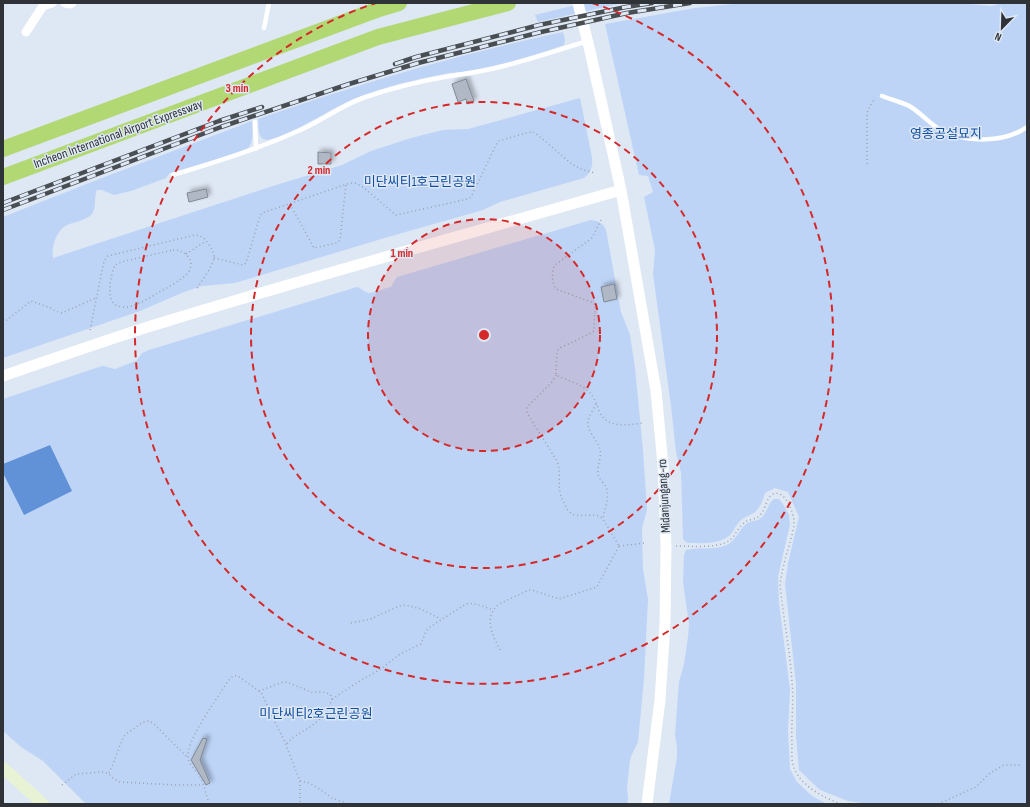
<svg xmlns="http://www.w3.org/2000/svg" width="1030" height="807" font-family="'Sofia Sans Condensed','Noto Sans KR',sans-serif">
<style>
.green{fill:#bdd4f7}
.water{fill:#6191d6}
.building{fill:#b0b8c5;stroke:#808893;filter:url(#shadow)}
.lines{fill:none;stroke-linecap:round;stroke-linejoin:round}
.path{stroke:#9ca3ad;stroke-width:1.5;stroke-dasharray:1 3;stroke-linecap:butt}
.service{stroke:#fff;stroke-width:4.5}
.minor{stroke:#fff;stroke-width:9}
.tertiary{stroke:#fff;stroke-width:11}
.secondary{stroke:#e8f3d5;stroke-width:12}
.motorway{stroke:#b2d874;stroke-width:16}
.rail-casing{stroke:#494e53;stroke-width:4.5}
.rail{stroke:#dee7f4;stroke-width:3;stroke-dasharray:9;stroke-linecap:butt}
.ring{fill:none;stroke:#d62828;stroke-width:2;stroke-dasharray:7 5}
.labels{text-anchor:middle;dominant-baseline:central;stroke-width:3;stroke-linejoin:round;paint-order:stroke}
.street-label{font-size:13px;fill:#2f3337;stroke:#dee7f4}
.park-label{font-size:13px;fill:#104ea0;stroke:#dee7f4}
.centre{fill:#d62828;stroke:#dee7f4;stroke-width:2}
.ring-label{font-size:12px;text-anchor:middle;font-weight:bold;fill:#d62828;stroke:#dee7f4;stroke-width:3;stroke-linejoin:round;paint-order:stroke}
</style>
<defs>
<filter id="shadow"><feDropShadow dx="3" dy="-3" stdDeviation="2" flood-color="#0004"/></filter>
</defs>
<rect width="100%" height="100%" fill="#dee7f4"/>
<path class="green" d="M 584,3 L 623,3 L 538,22 L 535,15 Z
M 743,3 L 967,3 L 968,4 L 992,6 L 1002,3 L 1027,3 L 1027,804 L 925,804 L 924,803 L 909,804 L 869,804 L 848,801 L 820,790 L 799,770 L 796,736 L 796,684 L 785,584 L 788,563 L 799,517 L 788,492 L 775,488 L 765,493 C 763,500 760,508 755,512 C 751,515 746,516 741,520 C 736,524 734,531 730,535 C 719,545 701,543 687,543 L 683,539 L 681,472 L 676,452 L 671,406 L 653,274 L 655,250 L 644,197 L 653,192 L 648,176 L 639,175 L 605,24 L 695,8 Z
M 563,32 L 565,40 L 564,45 C 534,55 504,65 473,70 C 465,72 457,72 449,73 C 418,79 386,86 356,98 C 349,101 343,104 337,107 C 325,113 273,145 263,139 C 257,135 259,125 258,119 C 285,110 312,100 339,92 C 413,68 488,48 563,32 Z
M 580,98 L 592,157 C 593,167 591,172 584,178 L 500,202 L 483,210 L 388,237 L 235,283 L 202,286 L 184,292 L 140,311 L 3,358 L 3,217 L 89,183 L 252,121 C 252,131 255,143 246,150 L 212,161 L 170,173 L 166,178 L 131,191 L 114,195 L 102,190 L 97,190 C 93,198 98,209 90,216 C 83,221 74,222 67,225 C 56,231 51,247 53,258 L 276,185 L 342,165 L 371,151 L 411,138 L 443,130 L 468,129 Z
M 591,220 C 599,221 603,223 606,230 L 621,312 L 630,335 L 635,368 L 643,450 L 647,510 L 642,528 L 643,569 L 648,599 L 644,679 L 638,742 L 632,754 L 630,760 L 627,787 L 628,799 L 627,804 L 86,804 L 43,761 L 21,747 L 3,731 L 3,473 L 24,515 L 50,445 L 3,464 L 3,399 L 99,367 L 103,366 L 115,369 L 133,362 L 137,360 L 142,353 L 149,350 L 357,287 C 361,288 364,292 369,293 C 374,293 385,288 391,287 L 395,280 L 397,277 Z
M 774,499 L 779,499 L 783,504 L 789,515 L 790,524 L 778,577 L 779,603 L 790,690 L 788,731 L 790,769 L 797,782 L 812,796 L 827,804 L 669,804 L 677,757 L 677,747 L 675,735 L 679,682 L 684,664 L 688,637 L 689,624 L 683,582 L 684,555 L 686,550 C 698,547 711,550 724,546 C 735,543 737,532 746,524 C 751,520 758,522 762,517 C 768,511 768,503 774,499 Z"/>
<path class="water" d="M 50,445 L 72,491 L 24,515 L 3,473 L 3,464 Z"/>
<path class="building" d="M 466,79 L 474,101 L 467,104 L 466,99 L 458,102 L 452,84 Z
M 318,152 L 331,153 L 331,164 L 318,164 Z
M 206,189 L 208,197 L 189,202 L 187,193 Z
M 614,284 L 617,299 L 604,302 L 601,287 Z
M 203,738 L 207,739 L 200,760 L 210,783 L 206,785 L 191,760 Z"/>
<g class="lines">
<path class="path" d="M 867,164 L 867,113 L 870,106 L 875,98
M 290,204 L 314,248 L 337,243 L 340,240 L 346,184
M 601,220 L 592,238 L 555,265 C 551,271 552,283 556,289 L 591,302 L 594,303 L 595,306 L 594,331 L 591,333 L 560,348 L 557,351 L 556,373 L 556,375 C 566,380 582,384 589,392 C 594,397 597,404 599,411 C 607,429 627,425 643,423
M 173,250 C 186,249 197,263 187,274 C 180,281 170,286 161,291 C 151,297 140,304 128,307 C 124,308 120,307 116,305 C 105,299 111,275 115,265 L 121,262 Z
M 186,254 L 206,241
M 214,258 L 243,265 L 246,263 L 260,216 L 262,213 L 350,183 L 355,183 L 363,187 L 396,215 L 468,199 L 471,197 L 497,143 L 499,141 C 506,139 527,132 533,132 C 537,133 565,159 572,164 C 579,169 587,171 595,173
M 3,323 L 31,301 L 51,308 L 55,311 L 62,313 L 96,298
M 90,330 L 104,261 L 106,258 L 108,256 L 195,235 C 202,236 204,238 208,243 C 211,248 214,252 214,257 C 214,265 200,283 196,290
M 556,375 L 552,382 L 527,407 L 527,413 L 557,461 C 561,471 558,482 560,492 C 561,498 564,502 566,507 C 568,511 571,514 575,515 C 585,517 595,512 603,519 L 619,546
M 596,404 C 594,409 589,415 588,421 C 586,430 598,441 600,449 C 602,457 597,466 598,474 C 599,479 604,483 606,487 C 610,497 605,508 603,518
M 619,546 L 645,543
M 676,546 C 690,546 718,549 730,540 C 735,536 738,528 743,524 C 748,518 756,521 761,514 C 766,509 766,497 773,494 C 785,489 794,513 794,522 C 794,530 791,538 789,546 C 785,559 782,571 780,584 C 783,617 790,649 792,682 C 794,702 791,723 792,743 C 792,751 791,760 794,768 C 801,786 824,798 841,804
M 351,623 L 371,619 L 399,606 L 406,605 L 421,609 L 441,619
M 500,650 C 492,634 483,617 499,604 L 529,590 L 532,590 L 559,599 L 597,587 L 619,546
M 259,691 L 283,682 L 287,682 L 311,692 L 323,692 L 330,694 L 332,699 C 329,708 322,718 314,724 C 304,732 293,735 286,745
M 332,699 L 363,679 L 381,669 L 400,654 L 421,644 L 426,631 L 430,627 L 466,604 C 475,602 484,607 493,610
M 109,773 L 113,764 L 123,738 L 126,734 L 143,722 L 149,721 L 154,724 L 188,758
M 300,781 L 309,783 L 318,788 L 332,798 L 349,804
M 62,785 L 76,774 L 103,772 L 109,774 L 114,779 L 120,782 L 176,785 L 203,785
M 209,804 C 206,794 204,784 199,775 C 195,770 188,763 188,757 C 187,740 212,706 221,692 C 224,687 228,680 232,677 C 234,675 235,676 238,676 L 259,691 L 262,694 L 274,720 L 284,740 L 296,771 L 300,781 L 300,804
M 938,804 L 976,787 L 990,773 L 1004,765 L 1021,765"/>
<path class="service" d="M 264,28 L 269,3
M 882,96 C 892,100 902,102 911,107 C 922,114 930,124 941,130 C 965,143 1005,143 1027,127
M 255,122 L 256,149
M 173,175 C 216,162 258,149 298,131 C 320,122 340,106 363,98 C 391,88 421,81 450,76 C 462,74 474,73 486,70 C 521,63 554,51 588,41"/>
<path class="minor" d="M 65,3 L 70,4 L 72,3
M 26,32 L 43,6 L 52,3"/>
<path class="tertiary" d="M 578,3 L 590,51 L 621,190 L 656,391 L 663,465 L 666,546 L 665,624 L 660,700 L 647,804
M 3,376 C 52,359 101,342 151,326 C 306,278 464,235 621,190"/>
<path class="secondary" d="M 3,768 L 43,804"/>
<path class="motorway" d="M 3,149 L 379,9 L 399,3
M 3,177 L 378,37 L 508,3"/>
<g class="rail-casing">
<path id="rail" d="M 395,64 L 416,57 L 539,25 L 626,7 L 652,3
M 3,203 L 219,121 L 262,107
M 3,210 L 221,127 L 349,84 L 418,63 L 541,32 L 627,13 L 690,3"/>
</g>
<use href="#rail" class="rail"/>
</g>
<circle cx="484" cy="335" r="116" fill="#d62828" fill-opacity=".12"/>
<g class="ring">
<circle cx="484" cy="335" r="116"/>
<circle cx="484" cy="335" r="233"/>
<path d="M592 3A349 349 0 1 1 376 3"/>
</g>
<g class="labels">
<g class="street-label">
<text transform="translate(118 134) rotate(-20)">Incheon International Airport Expressway</text>
<text transform="translate(664 496) rotate(-93)">Midanjungang-ro</text>
</g>
<g class="park-label">
<text x="946" y="134">영종공설묘지</text>
<text x="420" y="182">미단씨티1호근린공원</text>
<text x="316" y="714">미단씨티2호근린공원</text>
</g>
</g>
<circle cx="484" cy="335" r="6" class="centre"/>
<g class="ring-label">
<text x="237" y="92">3 min</text>
<text x="319" y="174">2 min</text>
<text x="402" y="257">1 min</text>
</g>
<rect width="1030" height="807" fill="none" stroke="#2f3337" stroke-width="8"/>
<g transform="translate(1002 28) rotate(203)" stroke="#dee7f4" stroke-width="3" paint-order="stroke">
<path d="M0-3L7 15L0 10L-7 15Z" fill="#2f3337"/>
<text y="-6" font-size="11" font-weight="bold" text-anchor="middle" fill="#2f3337">N</text>
</g>
</svg>
